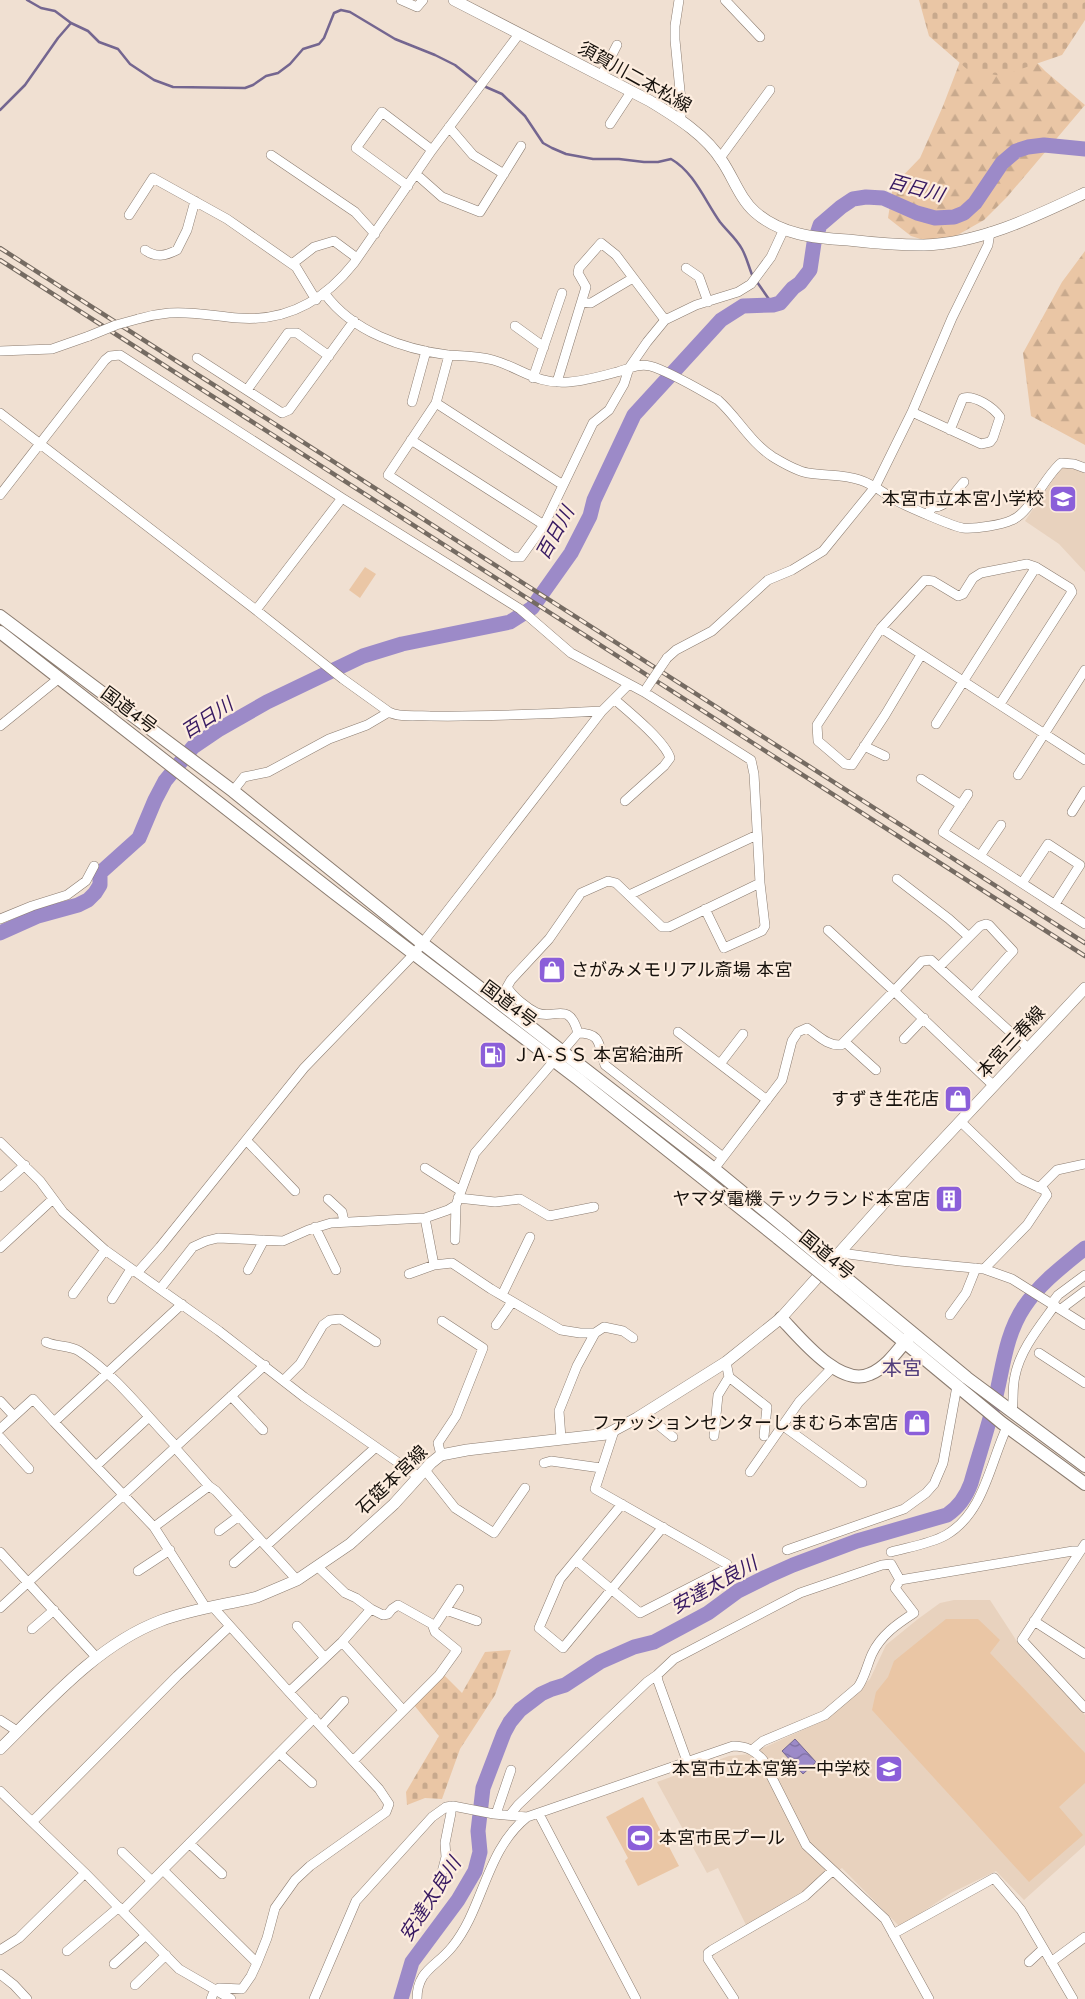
<svg xmlns="http://www.w3.org/2000/svg" width="1085" height="1999" font-family="Jost,'Noto Sans JP',sans-serif">
<style>
.built{fill:#e8d2be}
.forest{fill:url(#forest-firs)}
.cemetery{fill:url(#cemetery-stones)}
.pitch{fill:#eac6a5}
.water{fill:url(#water-waves);stroke:#746690}
.lines{fill:none;stroke-linecap:round;stroke-linejoin:round}
.stream{stroke:#746690;stroke-width:2.5}
.river{stroke:#9c8ac8;stroke-width:15}
.minor-casing{stroke:#8b7c70;stroke-width:10}
.major-casing{stroke:#8b7c70;stroke-width:12}
.highway-casing{stroke:#8b7c70;stroke-width:14}
.minor{stroke:#fff;stroke-width:9}
.major{stroke:#fff;stroke-width:11}
.highway{stroke:#fff;stroke-width:12}
.rail-casing{stroke:#756b62;stroke-width:4.5}
.rail{stroke:#fdeddf;stroke-width:2.5;stroke-dasharray:8;stroke-linecap:butt}
.minor-bridge-casing{stroke:#8b7c70;stroke-width:10;stroke-linecap:butt}
.highway-bridge-casing{stroke:#8b7c70;stroke-width:14;stroke-linecap:butt}
.minor-bridge{stroke:#fff;stroke-width:9}
.highway-bridge{stroke:#fff;stroke-width:12}
.labels{text-anchor:middle;dominant-baseline:central;stroke-width:4.5;stroke-linejoin:round;paint-order:stroke}
.street-label{font-size:18px;fill:#16110c;stroke:#fdeddf}
.poi-label{font-size:18px;fill:#16110c;stroke:#fdeddf;text-anchor:end}
.water-label{font-size:19px;font-style:italic;fill:#361861;stroke:#fdeddf}
.quarter-label{font-size:20px;fill:#54407d;stroke:#fdeddf}
</style>
<defs>
<pattern id="forest-firs" width="22" height="20" patternUnits="userSpaceOnUse" patternTransform="scale(1.25)"><rect width="22" height="20" fill="#eac6a5"/><path d="M5 1l3.5 6h-7zM16 11l3.5 6h-7z" fill="#c8a98d"/></pattern>
<pattern id="cemetery-stones" width="16" height="16" patternUnits="userSpaceOnUse" patternTransform="scale(1.25)"><rect width="16" height="16" fill="#eac6a5"/><path d="M2 7V4a2 2 0 0 1 4 0v3zM10 15v-3a2 2 0 0 1 4 0v3z" fill="#c8a98d"/></pattern>
<pattern id="water-waves" width="16" height="10" patternUnits="userSpaceOnUse" patternTransform="scale(1.25)"><rect width="16" height="10" fill="#9c8ac8"/><path d="M0 5q4-4 8 0t8 0" fill="none" stroke="#7e6fa1"/></pattern>
</defs>
<rect width="100%" height="100%" fill="#f0e0d2"/>
<path class="built" d="M 1064,467 L 1071,467 L 1085,473 L 1085,572 L 1059,544 L 1025,521 L 1059,471 Z
M 954,1600 L 990,1600 L 1020,1646 L 1085,1715 L 1085,1845 L 1024,1900 L 996,1871 L 951,1893 L 900,1927 L 842,1868 L 746,1925 L 718,1868 L 707,1873 L 657,1782 L 729,1756 L 750,1754 L 827,1719 L 870,1679 L 886,1645 L 918,1619 L 940,1603 Z"/>
<path class="forest" d="M 1015,40 L 1045,71 L 1085,105 L 1007,197 L 984,220 L 940,245 L 911,236 L 888,218 L 893,186 L 920,158 L 943,106 L 961,59 Z
M 1085,251 L 1085,445 L 1031,416 L 1023,353 L 1062,282 Z"/>
<path class="cemetery" d="M 919,0 L 1085,0 L 1085,20 L 1062,55 L 1001,76 L 968,70 L 929,36 Z
M 511,1650 L 495,1695 L 460,1749 L 442,1799 L 425,1798 L 407,1805 L 406,1792 L 439,1736 L 414,1705 L 444,1675 L 462,1693 L 485,1652 Z"/>
<path class="pitch" d="M 365,567 L 376,574 L 360,598 L 349,590 Z
M 946,1619 L 978,1619 L 1000,1640 L 990,1653 L 1085,1753 L 1085,1783 L 1059,1807 L 1083,1835 L 1029,1882 L 872,1710 L 876,1692 L 888,1677 L 894,1661 Z
M 643,1797 L 679,1866 L 638,1886 L 625,1861 L 628,1858 L 606,1817 Z"/>
<path class="water" d="M 795,1739 L 816,1762 L 803,1774 L 782,1751 Z"/>
<g class="lines">
<path class="stream" d="M 27,0 L 41,8 L 55,11 L 71,23 L 88,31 L 99,42 L 118,49 L 130,64 L 154,80 L 173,87 L 245,88 L 253,85 L 266,76 L 278,73 L 290,64 L 303,49 L 319,44 L 324,38 L 334,13 L 341,10 L 350,12 L 395,39 L 435,55 L 455,65 L 479,84 L 502,94 L 525,116 L 543,143 L 552,148 L 566,154 L 593,159 L 619,159 L 644,162 L 658,162 L 671,159 C 694,172 705,201 720,222 C 727,231 736,238 742,249 C 747,258 749,268 753,277
M 0,110 L 25,85 L 58,38 L 71,23
M 757,282 L 773,305"/>
<path class="river" d="M 0,933 L 38,916 L 78,905 L 88,900 L 95,893 L 100,885 L 100,873 L 139,838 L 155,800 L 165,781 L 193,747 L 218,730 L 267,702 L 363,656 L 402,644 L 510,622 L 532,608 L 571,553 L 590,516 L 594,500 L 634,415 L 721,320 L 743,306 L 773,305 L 780,303 L 793,288 L 800,283 L 810,270 L 814,243 L 820,225 L 841,207 L 853,199 L 866,197 L 883,198 L 917,213 L 935,218 L 954,217 L 964,213 L 975,203 L 1002,163 L 1016,151 L 1028,147 L 1044,145 L 1085,149
M 401,1999 L 412,1962 L 458,1900 L 475,1871 L 480,1852 L 478,1831 L 483,1788 L 504,1733 L 510,1722 L 520,1710 L 541,1694 L 552,1689 L 565,1685 L 600,1662 L 634,1647 L 654,1642 L 708,1613 L 738,1591 L 766,1577 L 793,1565 L 857,1541 L 947,1515 C 959,1507 966,1497 971,1483 C 980,1451 991,1419 998,1387 C 1004,1359 1008,1331 1024,1307 C 1040,1283 1063,1266 1085,1248"/>
<g class="minor-casing">
<path id="minor" d="M 401,0 L 417,7 L 423,0
M 679,0 L 675,26 L 675,40 L 682,111 L 680,120
M 725,0 L 760,37
M 601,76 L 617,45
M 610,124 L 631,92
M 449,127 L 473,155 L 504,174
M 271,155 L 355,212 L 375,234
M 720,158 L 770,90
M 416,174 L 442,197 L 480,212 L 521,146
M 408,186 L 356,148 L 382,112 L 432,150
M 129,215 L 153,178 L 227,219 L 296,267 L 316,300
M 145,250 C 156,258 165,256 177,250 L 187,230 L 195,201
M 292,264 L 314,247 L 334,241 L 357,258
M 686,268 L 699,277 L 708,302
M 325,294 C 353,332 403,349 448,355 C 463,356 478,356 493,360 C 521,368 537,385 569,382 C 584,381 602,376 617,372 C 628,369 639,363 650,366 C 669,371 700,390 718,400 C 738,418 750,442 773,457 C 783,463 796,471 808,473 C 825,476 843,474 860,480 C 873,484 885,494 897,501 C 906,506 954,527 963,528 C 976,529 1001,525 1012,520 C 1030,513 1044,477 1061,463 L 1074,464 L 1085,468
M 582,302 L 591,303 L 633,278
M 138,319 C 148,316 158,314 169,313 C 191,311 215,316 238,318 C 287,322 324,301 354,263 L 432,150 L 519,34
M 515,326 L 544,347
M 0,351 L 52,349 L 89,336
M 449,355 L 436,403 L 388,475 L 513,557 L 521,557 L 544,525 L 593,423 L 609,410 L 624,384 L 629,368 L 647,342 L 665,320 L 696,305 L 738,292 L 751,284 L 771,257 L 784,229
M 197,358 L 282,413 L 289,410 L 354,321
M 533,378 L 562,293
M 557,382 L 586,287 L 578,273 L 579,268 L 601,243 L 616,255 L 665,320
M 247,390 L 288,333 L 297,333 L 329,356
M 412,402 L 426,351
M 436,403 L 563,485
M 912,412 L 981,444 L 990,442 L 993,438 L 1000,417 C 993,407 975,395 963,398 L 950,430
M 0,413 L 256,610 L 343,679 L 389,712
M 411,440 L 544,525
M 0,495 L 105,360 L 110,356 L 120,355 L 342,498
M 927,514 L 933,507 C 947,508 955,491 964,482
M 256,610 L 342,498 L 520,609 L 571,653 L 629,684
M 881,628 L 925,580 L 933,581 L 958,596 L 963,594 L 973,578 L 981,573 L 1027,564 L 1036,567
M 921,655 L 885,715 L 852,765 L 845,764 L 818,741 L 817,725 L 881,628 L 1085,760
M 667,658 L 676,650 L 712,631 L 768,580 L 792,570 L 823,551 L 875,487 L 912,412 L 952,318 L 988,245 L 990,232
M 614,699 C 628,711 665,741 670,758 L 664,766 L 625,801
M 936,724 L 1036,567 L 1070,588 L 1072,592 L 1000,704
M 0,726 L 58,679
M 864,746 L 885,756
M 1018,775 L 1085,670
M 921,779 L 961,805
M 233,791 L 244,777 L 268,772 L 329,739 L 367,725 L 389,712 C 400,718 417,715 430,716 C 488,717 545,714 602,711
M 968,794 L 943,832 L 1085,924
M 1072,812 L 1085,791
M 980,856 L 1001,825
M 897,879 L 949,919 L 968,936
M 1022,883 L 1048,844 L 1080,865 L 1055,904
M 629,895 L 757,835
M 705,909 L 724,948 L 762,931 L 765,926 L 760,883
M 0,919 L 32,906 L 67,895 L 86,881 L 94,866
M 828,930 L 894,991 L 922,961 L 931,960 L 1029,1049
M 939,967 L 980,926 L 986,924 L 989,925 L 1013,951 L 972,997
M 678,1032 L 767,1100
M 578,1033 C 603,1033 598,1046 605,1065 L 723,1157
M 904,1039 L 924,1018
M 845,1042 L 876,1070
M 720,1064 L 743,1034
M 961,1122 L 1019,1178 L 1044,1190 L 1047,1195 L 1027,1225 L 984,1269
M 246,1140 L 295,1191
M 0,1142 L 40,1181 L 63,1212 L 105,1250 L 219,1331 L 304,1397 L 419,1477
M 425,1168 L 461,1191
M 714,1169 L 782,1080 L 792,1041 L 798,1032 L 807,1028 C 818,1035 827,1046 841,1045 L 894,991 L 994,1086
M 0,1187 L 25,1165
M 1039,1188 L 1057,1170 L 1085,1164
M 458,1198 L 495,1202 L 520,1199 L 549,1216 L 594,1207
M 328,1199 L 342,1212 L 344,1222
M 425,1218 L 434,1265 L 452,1263 L 491,1289 L 561,1330 L 580,1333 L 595,1333 L 577,1366 L 559,1411 L 561,1438
M 315,1227 L 336,1270
M 455,1240 L 456,1205
M 0,1248 L 53,1199
M 841,1253 L 900,1261 L 984,1269 L 1012,1279 L 1085,1325
M 248,1270 L 264,1240
M 137,1273 L 160,1247 L 304,1068 L 414,954 L 602,711 L 629,684 L 644,692 L 646,689
M 409,1274 L 434,1265
M 160,1289 L 193,1247 L 206,1241 L 218,1238 L 283,1241 L 308,1230 L 331,1223 L 425,1218 L 448,1210 L 456,1205 L 475,1153 L 578,1033 C 569,1000 555,1020 537,1013 C 527,1008 513,997 507,987 L 511,980 L 549,939 L 581,893 L 608,881 L 616,883 L 662,927 L 669,927 L 760,883 L 754,774 L 751,760 L 644,692
M 73,1294 L 105,1250
M 502,1295 L 530,1237
M 112,1299 L 131,1269
M 1052,1303 L 1058,1295 L 1085,1275
M 1061,1309 L 1085,1291
M 950,1315 L 966,1293 L 976,1268
M 496,1325 L 512,1302
M 595,1333 L 604,1327 L 623,1331 L 633,1338
M 46,1342 C 56,1347 70,1345 79,1351 C 116,1375 144,1413 174,1444 L 178,1451 L 209,1486
M 1039,1353 L 1085,1383
M 729,1377 L 767,1407 L 764,1436
M 284,1380 L 300,1364 L 323,1325 L 330,1320 L 341,1319 L 376,1342
M 231,1396 L 263,1430
M 0,1401 L 14,1416
M 1012,1411 C 1014,1400 1012,1388 1015,1376 C 1020,1350 1040,1326 1055,1305
M 645,1414 L 673,1437
M 54,1422 L 154,1527 L 206,1608
M 782,1425 L 862,1483
M 0,1429 L 33,1399 L 54,1422 L 182,1304
M 714,1436 L 718,1395 L 729,1377 L 726,1362
M 0,1437 L 29,1469
M 441,1455 L 438,1443 L 456,1416 L 483,1348 L 442,1321
M 544,1463 L 551,1461 L 601,1468
M 96,1466 L 149,1417
M 425,1470 L 455,1508 L 494,1533 L 525,1488
M 750,1472 L 799,1402 L 833,1367
M 622,1504 L 560,1579 L 539,1628 L 563,1648 L 663,1527
M 154,1527 L 209,1486 L 216,1491 L 297,1580
M 219,1531 L 239,1516
M 1085,1544 L 1022,1640 L 1085,1708
M 266,1546 L 376,1447
M 787,1550 L 904,1509 L 926,1493 L 934,1484 L 943,1463 L 957,1386
M 0,1552 L 97,1658
M 891,1552 C 909,1547 930,1544 946,1535 C 984,1513 990,1463 1007,1427
M 577,1561 L 640,1613 L 726,1569 L 727,1564 L 595,1489 L 614,1431
M 234,1563 L 260,1540
M 138,1571 L 170,1550
M 213,1607 L 289,1692 L 379,1789 L 389,1804 L 386,1812 L 310,1866 L 295,1880 L 275,1908 L 267,1938 L 257,1963
M 0,1608 L 265,1365
M 371,1609 L 383,1615 L 388,1614 L 392,1609 L 398,1605 L 432,1624 L 436,1624 L 459,1589
M 446,1610 L 477,1621
M 1034,1621 L 1085,1654
M 297,1626 L 325,1658
M 32,1629 L 54,1610
M 342,1642 L 403,1710
M 289,1692 L 342,1642 L 371,1609 L 356,1598 L 345,1593 L 317,1566
M 0,1720 L 17,1731
M 321,1726 L 344,1701
M 752,1750 L 763,1741 L 825,1715 L 858,1687 C 865,1677 867,1665 872,1654 C 881,1635 897,1624 914,1613 L 895,1588 L 900,1580
M 279,1753 L 312,1783
M 353,1761 L 439,1675 L 457,1650 L 435,1632 L 432,1624
M 687,1761 L 658,1681 L 657,1675 L 674,1659 L 800,1593 L 882,1565 L 891,1564 L 900,1580 L 1073,1551 L 1080,1551
M 0,1791 L 85,1873 L 179,1969 L 231,1999
M 496,1814 L 511,1770
M 539,1814 L 636,1999
M 510,1815 L 518,1805 L 647,1682 L 657,1675
M 32,1822 L 177,1676 L 230,1626
M 190,1844 L 222,1874
M 122,1852 L 152,1881
M 164,1871 L 257,1963 L 251,1976 L 242,1989 L 219,1988 L 213,1994 L 211,1999
M 440,1880 L 446,1857 L 445,1843 L 451,1813 L 450,1806
M 122,1911 L 314,1718
M 893,1934 L 994,1878 L 1021,1910 L 1073,1999
M 0,1950 L 19,1938 L 85,1873
M 67,1951 L 119,1907
M 1029,1962 L 1043,1949
M 1051,1962 L 1085,1937
M 114,1964 L 146,1935
M 0,1974 L 14,1985 L 27,1999
M 135,1985 L 166,1955
M 314,1999 L 356,1901 L 432,1817 L 446,1807 L 453,1806 L 494,1814 L 527,1817 L 733,1746 C 746,1746 754,1750 763,1760 L 806,1845 L 885,1919 L 929,1999
M 417,1999 C 417,1970 436,1967 452,1947 C 484,1908 485,1851 527,1817
M 734,1999 L 708,1959 L 708,1953 L 712,1950 L 805,1896 L 832,1871"/>
</g>
<g class="major-casing">
<path id="major" d="M 454,0 L 650,101 C 676,117 705,134 722,161 C 733,177 740,199 755,212 C 781,235 815,238 848,240 C 873,243 898,245 924,245 C 981,243 1034,217 1085,193
M 0,1749 C 48,1702 97,1645 160,1621 C 192,1609 225,1605 257,1597 L 297,1580 L 350,1544 L 394,1504 L 431,1463 L 441,1455 L 467,1450 L 607,1434 L 637,1418 L 726,1362 L 781,1318 L 883,1204 L 1085,988"/>
</g>
<g class="highway-casing">
<path id="highway" d="M 0,616 L 233,791 L 422,943 L 714,1169 L 786,1228
M 0,632 L 333,892 L 578,1079 L 778,1238
M 847,1279 L 967,1378 L 1085,1466
M 839,1288 L 1002,1423 L 1085,1484
M 781,1318 C 800,1338 840,1388 870,1374 C 887,1367 898,1350 909,1337"/>
</g>
<use href="#minor" class="minor"/>
<use href="#major" class="major"/>
<use href="#highway" class="highway"/>
<g class="rail-casing">
<path id="rail" d="M 0,248 L 1085,943
M 0,260 L 1085,956"/>
</g>
<use href="#rail" class="rail"/>
<g class="minor-bridge-casing">
<path id="minor-bridge" d="M 89,336 L 116,325 L 138,319
M 646,689 L 667,658"/>
</g>
<g class="highway-bridge-casing">
<path id="highway-bridge" d="M 786,1228 L 847,1279
M 778,1238 L 839,1288"/>
</g>
<use href="#minor-bridge" class="minor-bridge"/>
<use href="#highway-bridge" class="highway-bridge"/>
</g>
<defs>
<g id="school-square" transform="scale(1.4375)"><rect x="-9" y="-9" width="18" height="18" rx="4" fill="#8b5fd9" stroke="#fdeddf"/><path d="M0-5L7-2L0 1L-7-2ZM-4 1L0 2.5L4 1V4Q0 6-4 4Z" fill="#fff"/></g>
<g id="shop-square" transform="scale(1.4375)"><rect x="-9" y="-9" width="18" height="18" rx="4" fill="#8b5fd9" stroke="#fdeddf"/><path d="M-5-2.5h2.3a2.7 3.5 0 0 1 5.4 0H5L5.5 6h-11ZM-1.5-2.5h3a1.5 2.3 0 0 0-3 0Z" fill="#fff"/></g>
<g id="fuel-square" transform="scale(1.4375)"><rect x="-9" y="-9" width="18" height="18" rx="4" fill="#8b5fd9" stroke="#fdeddf"/><path d="M-5.5-6h7V0h2V4h1.3V-2.5L3-4.5l.8-.8L6-3V5H2.5V1h-1V6h-7ZM-4.2-4.7v3.2H.2V-4.7Z" fill="#fff"/></g>
<g id="building-square" transform="scale(1.4375)"><rect x="-9" y="-9" width="18" height="18" rx="4" fill="#8b5fd9" stroke="#fdeddf"/><path d="M-4-6H4V6H1V3H-1V6H-4ZM-2.5-4.3h1.7v1.8h-1.7ZM.8-4.3h1.7v1.8H.8ZM-2.5-1h1.7V.8h-1.7ZM.8-1h1.7V.8H.8Z" fill="#fff"/></g>
<g id="stadium-square" transform="scale(1.4375)"><rect x="-9" y="-9" width="18" height="18" rx="4" fill="#8b5fd9" stroke="#fdeddf"/><path d="M0-5a6.5 5 0 1 0 0 10a6.5 5 0 1 0 0-10ZM-3.5-1.8h7v3.6h-7Z" fill="#fff"/></g>
</defs>
<g fill-rule="evenodd">
<use href="#school-square" x="1063" y="499"/>
<use href="#shop-square" x="552" y="970"/>
<use href="#fuel-square" x="493" y="1055"/>
<use href="#shop-square" x="958" y="1099"/>
<use href="#building-square" x="949" y="1199"/>
<use href="#shop-square" x="917" y="1423"/>
<use href="#school-square" x="889" y="1769"/>
<use href="#stadium-square" x="640" y="1838"/>
</g>
<g class="labels">
<g class="street-label">
<text transform="translate(635 77) rotate(29)">須賀川二本松線</text>
<text transform="translate(129 710) rotate(37)">国道4号</text>
<text transform="translate(509 1004) rotate(37)">国道4号</text>
<text transform="translate(1011 1042) rotate(-47)">本宮三春線</text>
<text transform="translate(827 1255) rotate(39)">国道4号</text>
<text transform="translate(392 1480) rotate(-44)">石筵本宮線</text>
</g>
<g class="poi-label">
<text x="1044" y="499">本宮市立本宮小学校</text>
<text x="571" y="970" text-anchor="start">さがみメモリアル斎場 本宮</text>
<text x="512" y="1055" text-anchor="start">ＪＡ-ＳＳ 本宮給油所</text>
<text x="939" y="1099">すずき生花店</text>
<text x="930" y="1199">ヤマダ電機 テックランド本宮店</text>
<text x="898" y="1423">ファッションセンターしまむら本宮店</text>
<text x="870" y="1769">本宮市立本宮第一中学校</text>
<text x="659" y="1838" text-anchor="start">本宮市民プール</text>
</g>
<g class="water-label">
<text transform="translate(916 188) rotate(15)">百日川</text>
<text transform="translate(555 533) rotate(-61)">百日川</text>
<text transform="translate(207 718) rotate(-33)">百日川</text>
<text transform="translate(714 1585) rotate(-29)">安達太良川</text>
<text transform="translate(430 1899) rotate(-57)">安達太良川</text>
</g>
<g class="quarter-label">
<text x="902" y="1368">本宮</text>
</g>
</g>
</svg>
